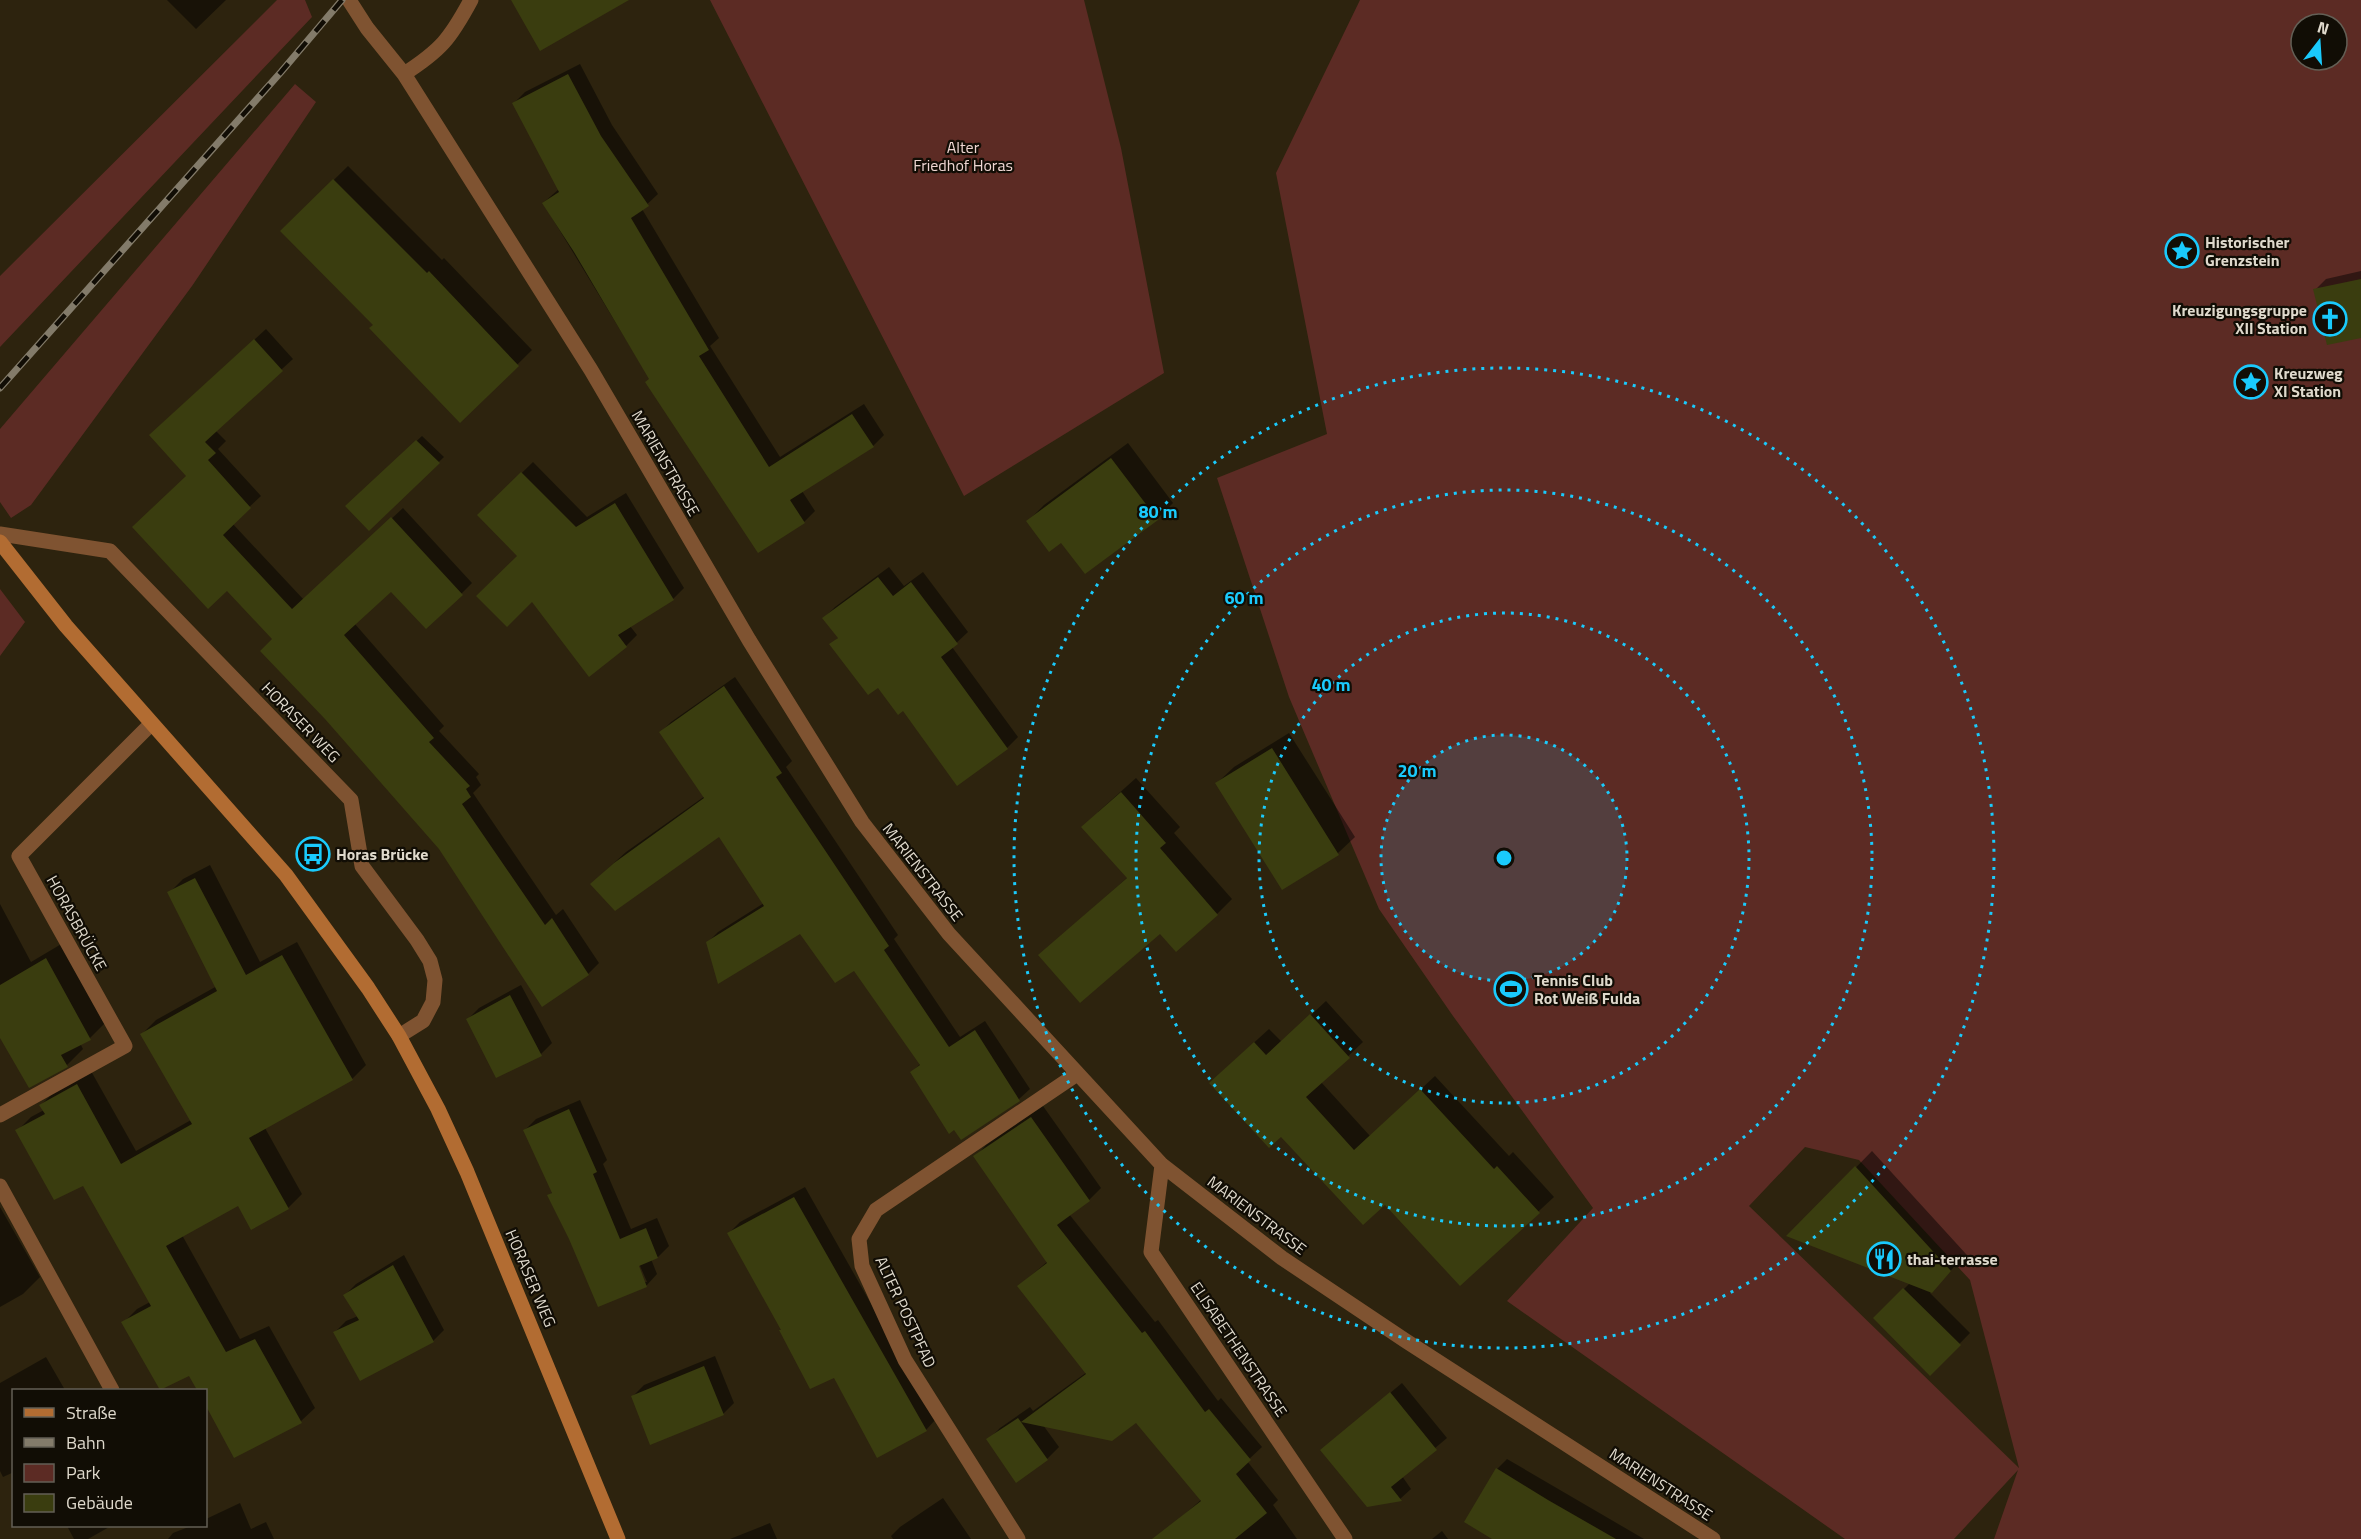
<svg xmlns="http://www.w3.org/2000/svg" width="2361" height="1539" font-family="'Titillium Web',sans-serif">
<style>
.green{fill:#5c2b24;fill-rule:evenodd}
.shadow{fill:#0007;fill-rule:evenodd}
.building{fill:#3a3d0f}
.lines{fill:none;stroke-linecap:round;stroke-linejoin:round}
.street{stroke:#7f5331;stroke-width:15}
.secondary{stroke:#b26c32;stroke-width:15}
.rail-casing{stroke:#837b6a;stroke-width:7}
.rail{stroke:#110d05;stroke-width:4.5;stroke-dasharray:14;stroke-linecap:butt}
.ring{fill:none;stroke:#1acafc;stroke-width:3;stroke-dasharray:3 6}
.labels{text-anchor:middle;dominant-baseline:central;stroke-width:4.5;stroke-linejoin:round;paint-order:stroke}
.park-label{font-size:16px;fill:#eed6d2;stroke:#110d05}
.poi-label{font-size:16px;font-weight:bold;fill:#dfd9cc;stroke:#110d05;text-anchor:start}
.street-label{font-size:16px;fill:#dfd9cc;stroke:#110d05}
.centre{fill:#1acafc;stroke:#110d05;stroke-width:3}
.ring-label{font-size:18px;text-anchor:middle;font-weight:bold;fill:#1acafc;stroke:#110d05;stroke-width:4.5;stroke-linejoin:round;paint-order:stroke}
</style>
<rect width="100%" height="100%" fill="#2d230e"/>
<path class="green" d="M 277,0 L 305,0 L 312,17 L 0,347 L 0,276 Z
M 710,0 L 1084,0 L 1121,148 L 1164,373 L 964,496 Z
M 1360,0 L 2361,0 L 2361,1539 L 1994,1539 L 2018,1470 L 1954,1539 L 1845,1539 L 1507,1301 L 1593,1208 L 1453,1016 L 1379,909 L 1289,697 L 1217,478 L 1327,434 L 1276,173 ZM 2301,24 L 2337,24 L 2337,60 L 2301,60 ZM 1805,1147 L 1859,1160 L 1970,1280 L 2019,1468 L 1749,1206 Z
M 295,84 L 316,102 L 192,286 L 31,505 L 11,518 L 0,502 L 0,429 Z
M 0,589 L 25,622 L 0,656 Z"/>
<path class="shadow" d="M 167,0 L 226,0 L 196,29 Z
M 580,64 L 612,125 L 658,194 L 642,209 L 719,338 L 710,346 L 780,457 L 864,404 L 884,435 L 873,446 L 802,491 L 815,511 L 804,522 L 650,379 L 543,203 L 559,189 L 514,103 L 525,92 Z
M 348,166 L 442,260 L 444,258 L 532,350 L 460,421 L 375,324 L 282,231 Z
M 2361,271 L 2361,336 L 2315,290 L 2326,279 Z
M 266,329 L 293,359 L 215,430 L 226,441 L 218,449 L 261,496 L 232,523 L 304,600 L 403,508 L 472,583 L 461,594 L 391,590 L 355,624 L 444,726 L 439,731 L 479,774 L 476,777 L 481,785 L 473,793 L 556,915 L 563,909 L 599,963 L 588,974 L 440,848 L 274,639 L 162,424 Z
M 422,436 L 444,457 L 369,529 L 347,506 Z
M 1128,443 L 1173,503 L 1157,519 L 1061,541 L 1028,521 L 1044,505 Z
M 533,462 L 587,517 L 626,493 L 684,588 L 673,599 L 630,626 L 637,635 L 626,646 L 519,556 L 479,515 Z
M 889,567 L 904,586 L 923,572 L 968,632 L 952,647 L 1018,737 L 1007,748 L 957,784 L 903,709 L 831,645 L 839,637 L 824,618 L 835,607 Z
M 735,677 L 792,761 L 786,767 L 898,935 L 894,939 L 960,1037 L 985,1021 L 1030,1089 L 1019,1099 L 962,1138 L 911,1073 L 921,1063 L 854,969 L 801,932 L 708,942 L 718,932 L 764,903 L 719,835 L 603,873 L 626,852 L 705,796 L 661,732 L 671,722 Z
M 1289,733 L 1355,837 L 1338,853 L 1283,888 L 1217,783 L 1234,767 Z
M 1136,778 L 1180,827 L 1174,833 L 1232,899 L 1217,914 L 1161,932 L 1040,955 L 1128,877 L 1098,812 Z
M 210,865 L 260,962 L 297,942 L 366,1065 L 352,1079 L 265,1128 L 302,1194 L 288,1208 L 238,1204 L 182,1235 L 240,1339 L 269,1326 L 315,1408 L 301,1421 L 235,1456 L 206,1403 L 206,1390 L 199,1390 L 189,1374 L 123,1323 L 137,1309 L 150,1302 L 84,1184 L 17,1131 L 31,1117 L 44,1110 L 41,1105 L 55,1091 L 91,1071 L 136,1151 L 191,1120 L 142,1034 L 156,1020 L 217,986 L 169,893 L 183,879 Z
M 0,904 L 31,962 L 63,943 L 106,1022 L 90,1038 L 80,1043 L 83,1049 L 67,1065 L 0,1035 Z
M 521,985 L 552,1043 L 541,1054 L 468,1019 L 479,1008 Z
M 1326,1001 L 1363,1042 L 1321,1082 L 1370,1136 L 1435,1076 L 1509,1156 L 1513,1152 L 1554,1197 L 1460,1284 L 1385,1203 L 1226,1068 L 1269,1029 L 1282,1042 Z
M 580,1100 L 607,1160 L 603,1164 L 631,1229 L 657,1218 L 669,1246 L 658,1257 L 651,1259 L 657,1274 L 647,1285 L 599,1305 L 571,1239 L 549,1196 L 553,1191 L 525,1130 L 536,1119 ZM 637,1259 L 647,1282 L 644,1282 L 634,1260 Z
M 1043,1106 L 1101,1188 L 1089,1200 L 1069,1214 L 1155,1322 L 1158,1320 L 1218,1401 L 1221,1398 L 1262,1447 L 1247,1461 L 1278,1500 L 1273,1505 L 1297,1539 L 1190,1539 L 1177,1521 L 1202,1499 L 1137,1421 L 1043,1425 L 1059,1447 L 1047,1459 L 988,1440 L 1000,1428 L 1030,1407 L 1033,1411 L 1087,1372 L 1019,1286 L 1048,1261 L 975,1157 L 986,1145 Z
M 1872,1151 L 1966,1254 L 1930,1293 L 1970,1333 L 1930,1374 L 1875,1318 L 1910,1283 L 1789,1236 Z
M 805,1187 L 936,1419 L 926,1430 L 835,1377 L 782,1329 L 729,1233 L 740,1222 Z
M 0,1207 L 40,1277 L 23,1294 L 0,1307 Z
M 404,1255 L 444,1330 L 433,1341 L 335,1332 L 346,1321 L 358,1316 L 345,1295 L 356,1284 Z
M 715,1356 L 734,1403 L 723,1414 L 633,1396 L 644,1385 Z
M 46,1357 L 65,1390 L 14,1390 L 14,1472 L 3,1477 L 0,1471 L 0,1383 Z
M 1402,1383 L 1447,1438 L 1402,1476 L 1411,1489 L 1400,1499 L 1322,1450 Z
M 1507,1459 L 1644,1539 L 1495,1539 L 1497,1469 Z
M 943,1498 L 971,1539 L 893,1539 L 891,1536 L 900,1527 Z
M 240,1503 L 251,1529 L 266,1522 L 274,1539 L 168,1539 L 173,1533 L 191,1526 L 206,1526 L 206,1519 Z
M 770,1523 L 777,1539 L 730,1539 Z
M 67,1526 L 111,1526 L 88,1539 L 74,1539 Z
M 1442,1531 L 1448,1539 L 1432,1539 Z"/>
<path class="building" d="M 511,0 L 629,0 L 540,51 Z
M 568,74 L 601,136 L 649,206 L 631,218 L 709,350 L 699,356 L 769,467 L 852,414 L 874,447 L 790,500 L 805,523 L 758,553 L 645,382 L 649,379 L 574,252 L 542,203 L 559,192 L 512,103 Z
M 333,179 L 427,273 L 429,271 L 519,366 L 460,423 L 369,328 L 373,325 L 280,231 Z
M 2361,279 L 2361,338 L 2327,345 L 2313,289 Z
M 254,339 L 283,371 L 205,442 L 216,453 L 208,460 L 251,508 L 223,535 L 292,609 L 391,517 L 463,595 L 426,629 L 391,592 L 344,635 L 434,738 L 429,742 L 470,786 L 466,789 L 471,797 L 462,804 L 545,925 L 552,918 L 589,975 L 542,1007 L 439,849 L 325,719 L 260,651 L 272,639 L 227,591 L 208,609 L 132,527 L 186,476 L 149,435 Z
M 416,440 L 440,463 L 369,531 L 345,506 Z
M 1111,458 L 1158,520 L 1085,574 L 1061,543 L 1049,552 L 1026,521 Z
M 521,472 L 576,527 L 615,503 L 674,600 L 618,635 L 627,647 L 589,677 L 532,602 L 507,627 L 476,596 L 517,556 L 477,515 Z
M 878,577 L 893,596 L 911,582 L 958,644 L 941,657 L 1008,749 L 957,786 L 903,711 L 898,715 L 878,688 L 868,695 L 829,644 L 838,638 L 822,618 Z
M 724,686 L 782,773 L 776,777 L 889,946 L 884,950 L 949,1047 L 975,1030 L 1020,1101 L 961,1140 L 954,1130 L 949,1134 L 910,1072 L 920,1065 L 854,971 L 835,983 L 800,934 L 718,984 L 706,942 L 764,906 L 719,837 L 615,911 L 590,884 L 614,863 L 704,798 L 659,732 Z
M 1272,748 L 1339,855 L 1282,890 L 1215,783 Z
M 1121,792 L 1166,843 L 1160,848 L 1218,915 L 1176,952 L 1160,934 L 1080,1003 L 1038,955 L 1127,878 L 1081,827 Z
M 195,878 L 246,975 L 282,955 L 353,1080 L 249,1138 L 289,1209 L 251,1230 L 238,1206 L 166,1246 L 226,1352 L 255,1339 L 302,1423 L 234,1458 L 206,1406 L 206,1390 L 197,1390 L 189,1376 L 160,1390 L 121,1322 L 151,1306 L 83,1186 L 54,1200 L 15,1130 L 45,1114 L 39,1105 L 77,1084 L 121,1164 L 192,1124 L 140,1034 L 217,991 L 167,892 Z
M 46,958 L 91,1040 L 61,1055 L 68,1067 L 29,1088 L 0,1038 L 0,985 Z
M 510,995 L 542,1056 L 496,1078 L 466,1019 Z
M 1310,1014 L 1350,1058 L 1306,1097 L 1354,1150 L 1420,1089 L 1494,1169 L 1497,1166 L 1540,1213 L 1460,1286 L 1385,1205 L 1363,1225 L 1281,1137 L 1269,1148 L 1209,1083 L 1254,1042 L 1266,1055 Z
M 569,1109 L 597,1172 L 593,1174 L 620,1239 L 646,1228 L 658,1258 L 639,1266 L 647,1287 L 598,1307 L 569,1239 L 547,1195 L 552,1193 L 523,1130 Z
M 1031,1117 L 1090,1201 L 1057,1225 L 1142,1333 L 1145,1331 L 1205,1412 L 1209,1409 L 1251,1460 L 1236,1474 L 1267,1513 L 1235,1539 L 1152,1539 L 1201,1501 L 1136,1423 L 1112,1441 L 1021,1422 L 1048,1460 L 1016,1483 L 986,1439 L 1018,1418 L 1021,1422 L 1086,1374 L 1017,1286 L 1047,1263 L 973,1156 Z
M 1855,1166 L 1951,1271 L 1932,1293 L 1786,1236 Z
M 794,1197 L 927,1431 L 877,1458 L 834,1378 L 810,1389 L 779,1330 L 781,1330 L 727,1233 Z
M 393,1265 L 434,1342 L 360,1381 L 333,1332 L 359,1320 L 343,1295 Z
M 1903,1288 L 1961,1345 L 1930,1376 L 1873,1318 Z
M 704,1366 L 724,1415 L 650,1445 L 631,1396 Z
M 1390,1392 L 1437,1450 L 1391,1487 L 1402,1501 L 1367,1507 L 1320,1450 Z
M 1496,1468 L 1548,1500 L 1616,1539 L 1492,1539 L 1464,1522 Z"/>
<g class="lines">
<path class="street" d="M 349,0 L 367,28 L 404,74 L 591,370 L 749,640 L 862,822 L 949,934 L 1162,1165 L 1282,1258 L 1406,1341 L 1713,1539
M 404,74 C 441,50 450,39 471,0
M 0,534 L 110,551 L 351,800 L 362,866 L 417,940 L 430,961 L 435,980 L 433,1002 L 423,1021 L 399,1036
M 0,1115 L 125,1046 L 19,856 L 151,724
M 1162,1165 L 1151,1252 L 1345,1539
M 0,1186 L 112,1390
M 1018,1539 L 905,1360 L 862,1266 L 859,1239 L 876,1210 L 1077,1074"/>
<path class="secondary" d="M 0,542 L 66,626 L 286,875 L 368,988 L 399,1036 L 438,1109 L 467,1172 L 618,1539"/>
<g class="rail-casing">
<path id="rail" d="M 0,388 L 281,72 L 342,0"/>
</g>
<use href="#rail" class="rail"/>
</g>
<circle cx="1504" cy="858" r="123" fill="#1acafc" fill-opacity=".12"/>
<g class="ring">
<circle cx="1504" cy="858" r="123"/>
<circle cx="1504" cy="858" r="245"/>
<circle cx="1504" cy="858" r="368"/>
<circle cx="1504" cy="858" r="490"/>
</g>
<defs>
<g id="sight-ring" transform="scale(1.725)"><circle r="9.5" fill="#110d05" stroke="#1acafc" stroke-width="1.5"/><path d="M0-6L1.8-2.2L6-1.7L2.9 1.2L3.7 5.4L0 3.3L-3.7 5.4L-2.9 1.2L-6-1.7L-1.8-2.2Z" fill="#1acafc"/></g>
<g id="church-ring" transform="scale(1.725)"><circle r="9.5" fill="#110d05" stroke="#1acafc" stroke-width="1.5"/><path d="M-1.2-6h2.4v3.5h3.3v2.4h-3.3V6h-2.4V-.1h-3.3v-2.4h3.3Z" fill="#1acafc"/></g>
<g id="bus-ring" transform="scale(1.725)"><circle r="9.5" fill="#110d05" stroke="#1acafc" stroke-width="1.5"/><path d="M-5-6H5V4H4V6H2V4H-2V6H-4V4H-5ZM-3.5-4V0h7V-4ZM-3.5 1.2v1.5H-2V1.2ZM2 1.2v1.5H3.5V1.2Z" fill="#1acafc"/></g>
<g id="stadium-ring" transform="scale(1.725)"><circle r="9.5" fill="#110d05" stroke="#1acafc" stroke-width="1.5"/><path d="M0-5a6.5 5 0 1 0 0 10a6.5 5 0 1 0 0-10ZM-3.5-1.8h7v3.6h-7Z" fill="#1acafc"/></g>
<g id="restaurant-ring" transform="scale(1.725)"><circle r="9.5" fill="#110d05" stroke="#1acafc" stroke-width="1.5"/><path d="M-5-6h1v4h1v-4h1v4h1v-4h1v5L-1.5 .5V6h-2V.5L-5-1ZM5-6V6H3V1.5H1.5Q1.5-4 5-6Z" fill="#1acafc"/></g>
</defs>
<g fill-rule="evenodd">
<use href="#sight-ring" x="2182" y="251"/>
<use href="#church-ring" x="2330" y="319"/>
<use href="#sight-ring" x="2251" y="382"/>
<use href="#bus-ring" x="313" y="854"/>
<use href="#stadium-ring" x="1511" y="989"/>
<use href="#restaurant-ring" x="1884" y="1259"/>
</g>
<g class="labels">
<g class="park-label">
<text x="963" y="147">Alter<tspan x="963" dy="18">Friedhof Horas</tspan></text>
</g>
<g class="poi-label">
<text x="2205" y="242">Historischer<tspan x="2205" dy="18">Grenzstein</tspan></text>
<text x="2307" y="310" text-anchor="end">Kreuzigungsgruppe<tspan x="2307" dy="18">XII Station</tspan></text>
<text x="2274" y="373">Kreuzweg<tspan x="2274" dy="18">XI Station</tspan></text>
<text x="336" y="854">Horas Brücke</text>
<text x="1534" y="980">Tennis Club<tspan x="1534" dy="18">Rot Weiß Fulda</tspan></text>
<text x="1907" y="1259">thai-terrasse</text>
</g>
<g class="street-label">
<text transform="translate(666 463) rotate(60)">MARIENSTRASSE</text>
<text transform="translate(301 722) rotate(46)">HORASER WEG</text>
<text transform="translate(923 872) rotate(52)">MARIENSTRASSE</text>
<text transform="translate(77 923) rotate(61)">HORASBRÜCKE</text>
<text transform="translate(1257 1215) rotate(37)">MARIENSTRASSE</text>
<text transform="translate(531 1278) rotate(67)">HORASER WEG</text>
<text transform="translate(906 1312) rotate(65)">ALTER POSTPFAD</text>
<text transform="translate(1239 1349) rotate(56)">ELISABETHENSTRASSE</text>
<text transform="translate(1661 1484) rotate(33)">MARIENSTRASSE</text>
</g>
</g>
<circle cx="1504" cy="858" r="9" class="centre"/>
<g class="ring-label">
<text x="1158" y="518">80 m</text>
<text x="1244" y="604">60 m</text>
<text x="1331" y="691">40 m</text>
<text x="1417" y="777">20 m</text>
</g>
<rect x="12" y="1389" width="195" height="138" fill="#110d05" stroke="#635f55" stroke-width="1.5"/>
<rect x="24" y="1408" width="30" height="9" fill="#b26c32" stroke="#635f55" stroke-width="1.5"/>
<text x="66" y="1419" font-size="18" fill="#dfd9cc">Straße</text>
<rect x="24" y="1438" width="30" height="9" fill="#837b6a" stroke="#635f55" stroke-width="1.5"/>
<text x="66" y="1449" font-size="18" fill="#dfd9cc">Bahn</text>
<rect x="24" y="1464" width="30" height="18" fill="#5c2b24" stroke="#635f55" stroke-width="1.5"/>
<text x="66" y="1479" font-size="18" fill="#dfd9cc">Park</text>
<rect x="24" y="1494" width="30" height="18" fill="#3a3d0f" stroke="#635f55" stroke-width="1.5"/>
<text x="66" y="1509" font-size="18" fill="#dfd9cc">Gebäude</text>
<g transform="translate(2319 42) rotate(17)"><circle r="28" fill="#110d05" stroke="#635f55" stroke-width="1.5"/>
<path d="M0-4.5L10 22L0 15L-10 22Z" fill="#1acafc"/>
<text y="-9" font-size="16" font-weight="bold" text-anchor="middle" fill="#dfd9cc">N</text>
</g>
</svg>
